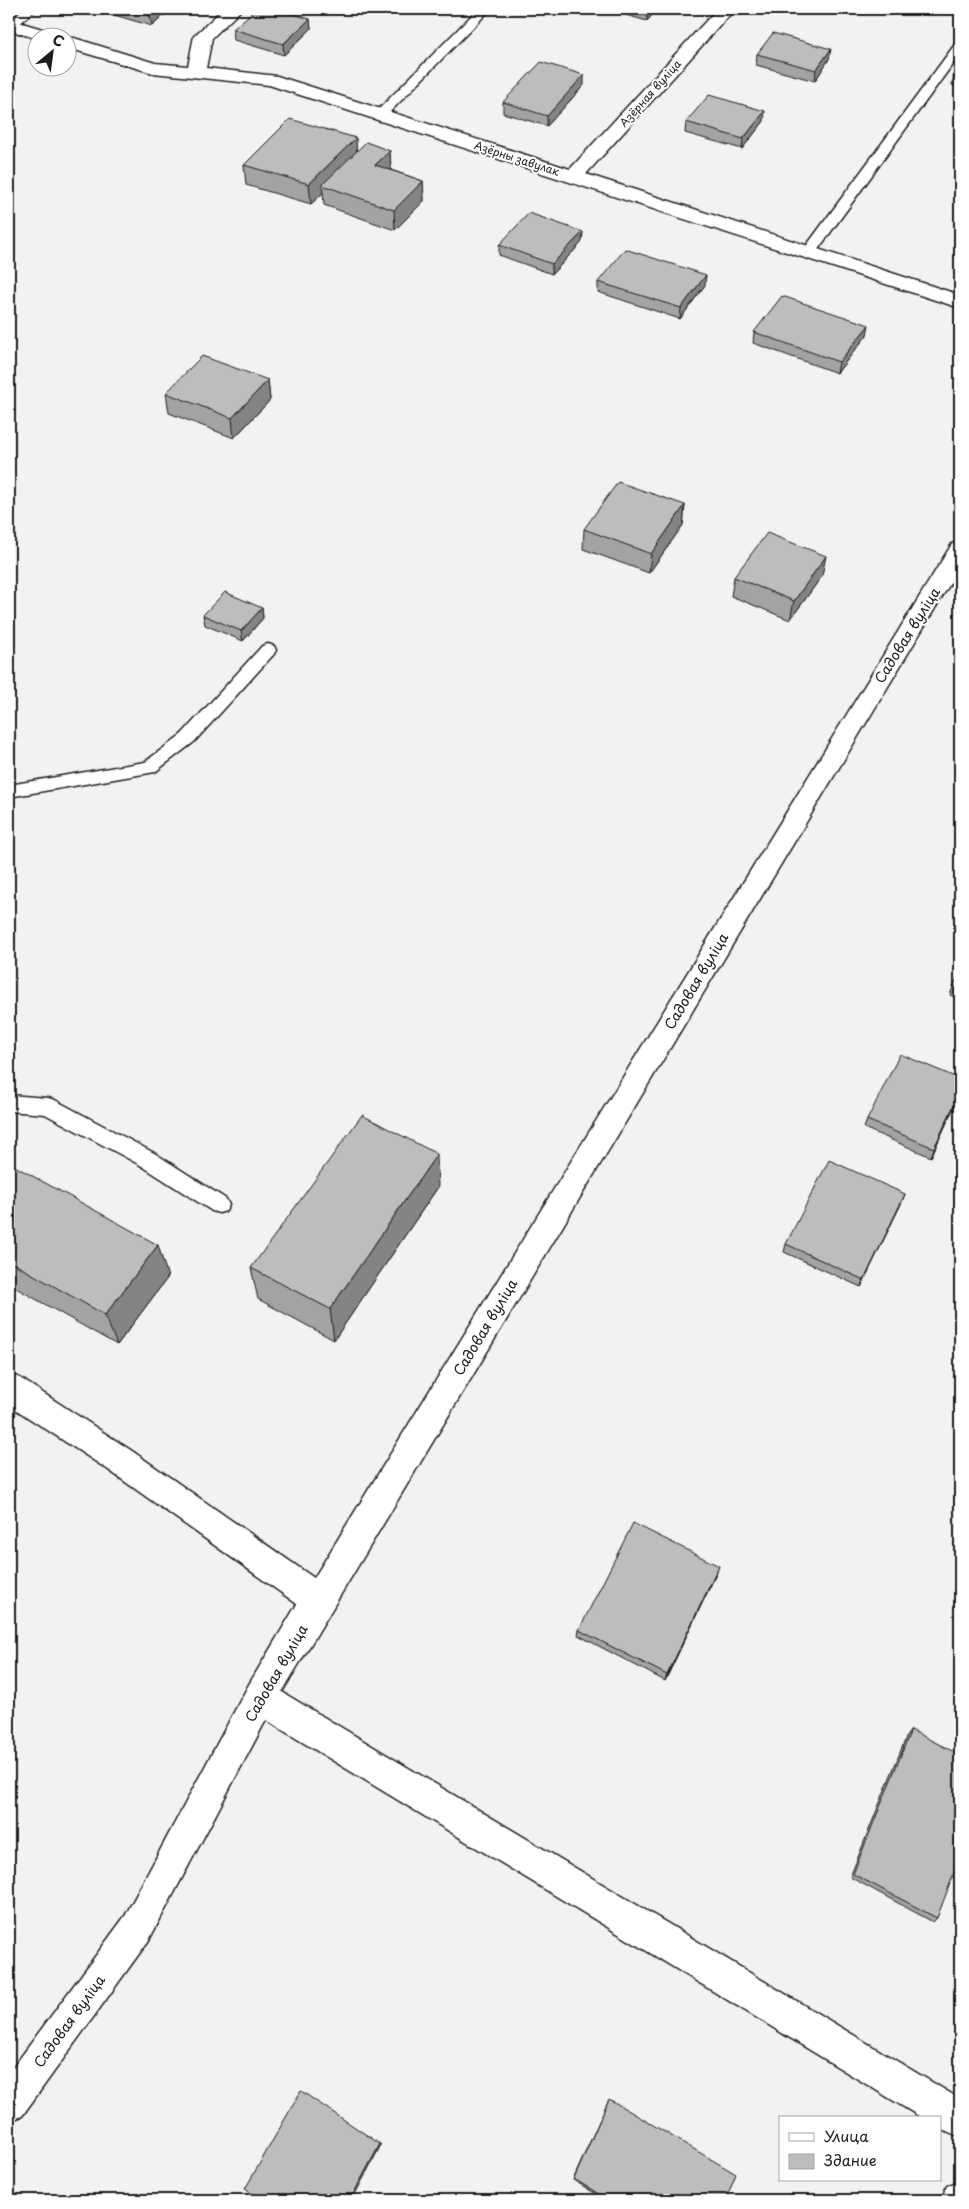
<svg xmlns="http://www.w3.org/2000/svg" width="969" height="2209" font-family="'Playpen Sans',sans-serif">
<style>
.lines{fill:none;stroke-linecap:round;stroke-linejoin:round}
.service-casing{stroke:#1c1c1c;stroke-width:3}
.minor-casing{stroke:#1c1c1c;stroke-width:3}
.service{fill:#fff;fill-rule:evenodd}
.minor{fill:#fff;fill-rule:evenodd}
.wall{fill:#a3a3a3;stroke:#1c1c1c}
.shaded-wall{fill:#848484;stroke:#1c1c1c}
.building{fill:#bdbdbd;stroke:#1c1c1c}
.labels{text-anchor:middle;dominant-baseline:central;stroke-width:4;stroke-linejoin:round;paint-order:stroke}
.far-street-label{font-size:11px;fill:#1c1c1c;stroke:#fff}
.street-label{font-size:14px;fill:#1c1c1c;stroke:#fff}
</style>
<rect width="100%" height="100%" fill="#f2f2f2"/>
<filter id="ink" filterUnits="userSpaceOnUse"><feTurbulence type="fractalNoise" baseFrequency=".02" numOctaves="2"/><feDisplacementMap in="SourceGraphic" scale="10" xChannelSelector="R" yChannelSelector="G"/><feConvolveMatrix kernelMatrix="1 2 1 2 8 2 1 2 1" color-interpolation-filters="sRGB"/></filter>
<g filter="url(#ink)">
<g class="lines">
<g class="service-casing">
<path id="service" d="M 23,9 L 36,9 L 15,28 L 9,28 L 9,21 Z
M 478,9 L 491,9 L 385,117 L 377,117 L 375,114 L 377,111 Z
M 960,42 L 960,54 L 814,255 L 804,255 L 802,252 L 804,249 L 956,43 Z
M 268,644 L 274,646 L 276,650 L 274,654 L 194,742 L 155,772 L 9,797 L 9,785 L 145,762 L 182,734 L 262,646 Z
M 9,1095 L 48,1098 L 55,1100 L 156,1154 L 226,1199 L 229,1205 L 226,1211 L 219,1213 L 212,1211 L 142,1166 L 45,1114 L 9,1111 Z"/>
</g>
<g class="minor-casing">
<path id="minor" d="M 223,9 L 242,9 L 212,38 L 206,68 L 277,76 L 570,169 L 717,9 L 735,9 L 586,174 L 960,295 L 960,308 L 269,85 L 153,73 L 68,48 L 68,38 L 65,38 L 74,38 L 155,63 L 188,66 L 194,36 Z
M 9,19 L 59,34 L 62,38 L 38,39 L 9,30 Z
M 960,541 L 960,567 L 282,1692 L 960,2099 L 960,2138 L 940,2129 L 940,2118 L 922,2118 L 266,1720 L 149,1940 L 22,2116 L 9,2121 L 9,2073 L 125,1916 L 248,1686 L 297,1604 L 110,1471 L 9,1405 L 9,1374 L 20,1378 L 132,1451 L 314,1578 L 952,544 Z
M 960,2180 L 960,2200 L 941,2200 L 947,2186 Z"/>
</g>
<use href="#service" class="service"/>
<use href="#minor" class="minor"/>
</g>
<path class="wall" d="M 104,9 L 171,9 L 152,26 L 104,12 Z
M 605,9 L 657,9 L 647,21 Z
M 310,19 L 311,29 L 284,55 L 234,40 L 233,29 Z
M 757,54 L 829,59 L 815,81 L 756,65 Z
M 960,66 L 960,87 L 952,85 L 954,74 Z
M 584,85 L 547,126 L 503,113 L 503,102 Z
M 764,121 L 742,149 L 685,133 L 686,122 Z
M 357,151 L 390,151 L 391,170 L 423,181 L 424,201 L 395,230 L 324,205 L 323,193 L 311,204 L 246,185 L 244,165 Z
M 582,242 L 552,274 L 499,255 L 499,245 Z
M 598,282 L 705,285 L 680,319 L 598,292 Z
M 754,332 L 867,335 L 837,373 L 753,343 Z
M 268,380 L 270,400 L 234,438 L 169,413 L 166,393 Z
M 685,505 L 683,525 L 649,573 L 583,549 L 584,529 Z
M 822,576 L 790,620 L 731,596 L 734,577 Z
M 262,608 L 263,618 L 243,641 L 205,625 L 203,615 Z
M 960,972 L 960,1000 L 950,995 L 953,987 Z
M 960,1079 L 960,1094 L 931,1157 L 864,1128 L 867,1120 Z
M 9,1163 L 168,1277 L 117,1345 L 9,1284 Z
M 438,1187 L 334,1340 L 258,1299 L 251,1268 Z
M 905,1194 L 861,1287 L 784,1252 L 786,1244 Z
M 717,1572 L 665,1681 L 578,1635 L 579,1630 Z
M 911,1730 L 937,1918 L 933,1922 L 850,1877 L 907,1735 Z
M 608,2101 L 726,2200 L 606,2200 L 573,2180 Z"/>
<path class="shaded-wall" d="M 158,9 L 171,9 L 152,26 L 150,16 Z
M 649,9 L 657,9 L 647,21 L 647,10 Z
M 310,19 L 311,29 L 284,55 L 283,44 Z
M 831,49 L 829,59 L 815,81 L 816,70 Z
M 584,75 L 584,85 L 547,126 L 547,116 Z
M 765,111 L 764,121 L 742,149 L 743,139 Z
M 356,138 L 357,159 L 322,185 L 323,193 L 311,204 L 309,184 Z
M 390,151 L 391,171 L 375,165 Z
M 423,181 L 424,201 L 395,230 L 394,210 Z
M 583,232 L 582,242 L 552,274 L 552,264 Z
M 706,275 L 705,285 L 680,319 L 681,308 Z
M 869,325 L 867,335 L 837,373 L 839,362 Z
M 268,380 L 270,400 L 234,438 L 232,418 Z
M 685,505 L 683,525 L 649,573 L 651,554 Z
M 826,556 L 822,576 L 790,620 L 794,601 Z
M 262,608 L 263,618 L 243,641 L 241,631 Z
M 960,1092 L 960,1094 L 931,1157 L 934,1148 Z
M 437,1154 L 438,1187 L 334,1340 L 330,1309 Z
M 905,1194 L 902,1202 L 861,1287 L 864,1280 Z
M 158,1245 L 168,1277 L 117,1345 L 105,1315 Z
M 719,1566 L 717,1572 L 665,1681 L 667,1675 Z
M 380,2144 L 381,2145 L 352,2200 L 350,2200 Z"/>
<path class="building" d="M 127,9 L 158,9 L 150,16 Z
M 256,9 L 277,9 L 310,19 L 283,44 L 233,29 Z
M 773,33 L 831,49 L 816,70 L 757,54 Z
M 541,62 L 584,75 L 547,116 L 503,102 Z
M 960,66 L 960,76 L 954,74 Z
M 709,95 L 765,111 L 743,139 L 686,122 Z
M 290,119 L 356,138 L 309,184 L 244,165 Z
M 366,142 L 390,151 L 375,165 L 423,181 L 394,210 L 322,185 Z
M 529,213 L 583,232 L 552,264 L 499,245 Z
M 625,249 L 706,275 L 681,308 L 598,282 Z
M 782,296 L 869,325 L 839,362 L 754,332 Z
M 202,356 L 268,380 L 232,418 L 166,393 Z
M 618,482 L 685,505 L 651,554 L 584,529 Z
M 767,533 L 826,556 L 794,601 L 734,577 Z
M 225,592 L 262,608 L 241,631 L 203,615 Z
M 960,972 L 960,989 L 953,987 Z
M 900,1054 L 960,1079 L 960,1092 L 934,1148 L 867,1120 Z
M 362,1115 L 437,1154 L 330,1309 L 251,1268 Z
M 829,1160 L 905,1194 L 864,1280 L 786,1244 Z
M 9,1163 L 158,1245 L 105,1315 L 9,1261 Z
M 633,1523 L 719,1566 L 667,1675 L 579,1630 Z
M 911,1730 L 960,1755 L 960,1857 L 937,1918 L 853,1874 Z
M 301,2091 L 380,2144 L 350,2200 L 261,2200 L 245,2189 Z
M 609,2099 L 736,2174 L 726,2200 L 609,2200 L 574,2179 Z"/>
</g>
<g class="labels">
<g class="far-street-label">
<text transform="translate(650 93) rotate(-48)">Азёрная вуліца</text>
<text transform="translate(517 158) rotate(18)">Азёрны завулак</text>
</g>
<g class="street-label">
<text transform="translate(907 635) rotate(-58)">Садовая вуліца</text>
<text transform="translate(696 981) rotate(-59)">Садовая вуліца</text>
<text transform="translate(485 1327) rotate(-59)">Садовая вуліца</text>
<text transform="translate(276 1673) rotate(-60)">Садовая вуліца</text>
<text transform="translate(69 2021) rotate(-54)">Садовая вуліца</text>
</g>
</g>
<rect width="969" height="2209" fill="none" stroke="#fff" stroke-width="30"/>
<rect x="15" y="15" width="939" height="2179" fill="none" stroke="#1c1c1c" stroke-width="2" filter="url(#ink)"/>
<rect x="779" y="2116" width="162" height="65" fill="#ffffff" stroke="#a4a4a4"/>
<rect x="789" y="2133" width="25" height="8" fill="#ffffff" stroke="#a4a4a4"/>
<text x="824" y="2142" font-size="15" fill="#1c1c1c">Улица</text>
<rect x="789" y="2154" width="25" height="15" fill="#bdbdbd" stroke="#a4a4a4"/>
<text x="824" y="2166" font-size="15" fill="#1c1c1c">Здание</text>
<g transform="translate(52 52) rotate(29)"><circle r="24" fill="#ffffff" stroke="#a4a4a4"/>
<path d="M0-4L9 19L0 12L-9 19Z" fill="#1c1c1c"/>
<text y="-8" font-size="14" font-weight="bold" text-anchor="middle" fill="#1c1c1c">С</text>
</g>
</svg>
